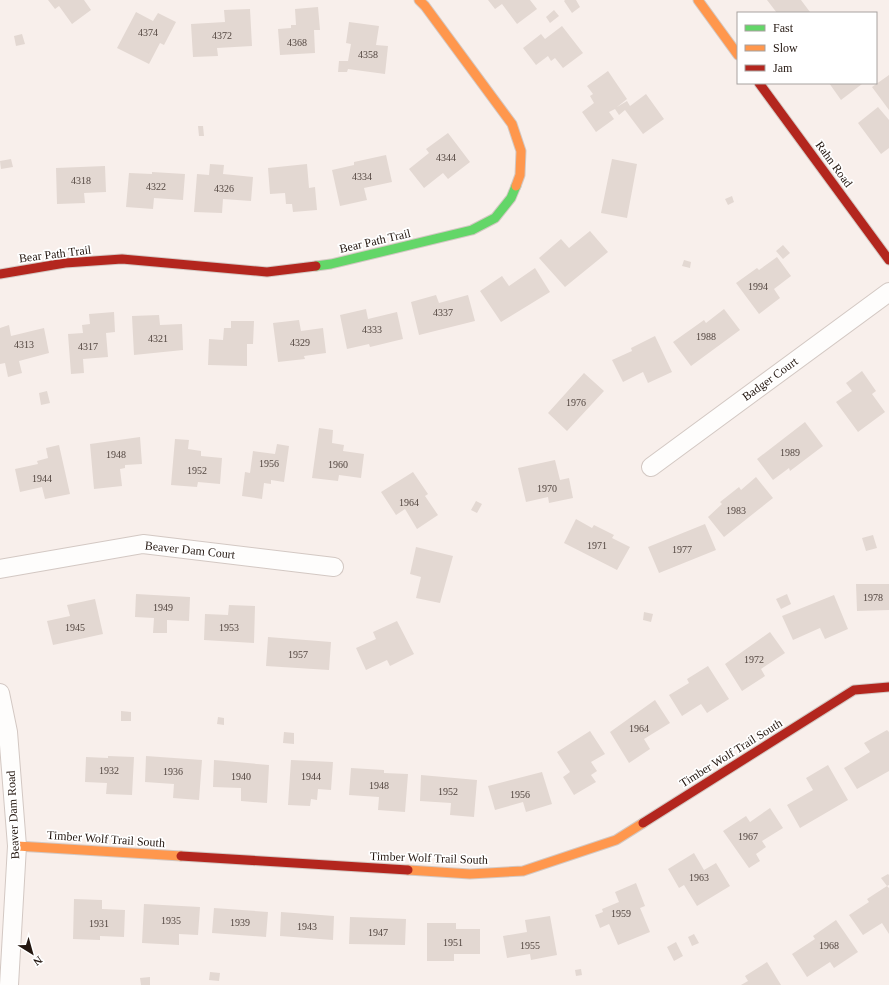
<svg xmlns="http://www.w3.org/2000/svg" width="889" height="985" font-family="Georgia,serif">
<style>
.building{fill:#e3d8d2}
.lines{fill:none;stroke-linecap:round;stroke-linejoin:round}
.street-casing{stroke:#d3c8c3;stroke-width:20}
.fast-casing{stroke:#d3c8c3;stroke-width:11}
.slow-casing{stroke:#d3c8c3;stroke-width:11}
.jam-casing{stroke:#d3c8c3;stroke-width:11}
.street{stroke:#fefdfc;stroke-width:18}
.fast{stroke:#63d668;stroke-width:9}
.slow{stroke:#ff974d;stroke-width:9}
.jam{stroke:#b3261e;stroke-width:9}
.labels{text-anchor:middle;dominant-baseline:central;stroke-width:3.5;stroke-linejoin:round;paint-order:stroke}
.number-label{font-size:10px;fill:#534640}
.street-label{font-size:12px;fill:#23160f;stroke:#fff}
</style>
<rect width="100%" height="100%" fill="#f8efeb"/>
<path class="building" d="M 48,0 L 84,0 L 91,10 L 72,24 L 59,6 L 55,9 Z
M 488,0 L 530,0 L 537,9 L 517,24 L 502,4 L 495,9 Z
M 565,0 L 576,0 L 580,7 L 572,13 L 564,1 Z
M 767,0 L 801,0 L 810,12 L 777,13 Z
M 318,7 L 320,30 L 314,30 L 315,53 L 280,55 L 278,29 L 291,28 L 291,25 L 296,25 L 295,9 Z
M 250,9 L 252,46 L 217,48 L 218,56 L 193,57 L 191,24 L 225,22 L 224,10 Z
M 554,10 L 559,16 L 550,23 L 546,17 Z
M 136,12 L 153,21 L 158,13 L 176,22 L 164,45 L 160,43 L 149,64 L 117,48 Z
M 349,22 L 379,26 L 376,45 L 388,46 L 385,74 L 348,69 L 347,72 L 338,72 L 339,61 L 348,61 L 351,44 L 346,43 Z
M 562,26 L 583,53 L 563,68 L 555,58 L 551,61 L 548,56 L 536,65 L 523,48 L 541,34 L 545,39 Z
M 22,34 L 25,44 L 16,46 L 14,36 Z
M 608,71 L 627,99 L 617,107 L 627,101 L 630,106 L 646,94 L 664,119 L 643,134 L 625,110 L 619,115 L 615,109 L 609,112 L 614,119 L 596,132 L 582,112 L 594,103 L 590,96 L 593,94 L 587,86 Z
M 889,75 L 889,110 L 872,87 Z
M 829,83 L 862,83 L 862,84 L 841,100 Z
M 878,107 L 889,120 L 889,148 L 881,154 L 858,123 Z
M 198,126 L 203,126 L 204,136 L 199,136 Z
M 448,133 L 470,162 L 448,179 L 443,173 L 424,188 L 409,169 L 429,153 L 426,149 Z
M 386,155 L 392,182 L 364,188 L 367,200 L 340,206 L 332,170 L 354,165 L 354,162 Z
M 11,159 L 13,167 L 1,169 L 0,161 Z
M 612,159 L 637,164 L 627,218 L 601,213 Z
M 210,164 L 224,165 L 223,174 L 253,177 L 251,201 L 223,199 L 222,213 L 194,212 L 197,174 L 209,175 Z
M 307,164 L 309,188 L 315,187 L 317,210 L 293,212 L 292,204 L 286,204 L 285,193 L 270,194 L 268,168 Z
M 105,166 L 106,192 L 84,193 L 85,203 L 57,204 L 56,168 Z
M 152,172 L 185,174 L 183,200 L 154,198 L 153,209 L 126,207 L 129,173 L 152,174 Z
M 732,196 L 734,202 L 728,205 L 725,199 Z
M 590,231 L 608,252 L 565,287 L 539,258 L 561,239 L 569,248 Z
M 783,245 L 790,253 L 783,259 L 776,251 Z
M 777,257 L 791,276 L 774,289 L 780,298 L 759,314 L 736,283 L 757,268 L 759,270 Z
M 684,260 L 691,262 L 690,268 L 682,266 Z
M 535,268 L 550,292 L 501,322 L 480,291 L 502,276 L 509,286 Z
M 436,295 L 439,303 L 468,295 L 475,321 L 419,335 L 411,302 Z
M 366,309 L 368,319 L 397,312 L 403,339 L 370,347 L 369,344 L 347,349 L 340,315 Z
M 724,309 L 740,330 L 691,366 L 673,342 L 704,320 L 706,323 Z
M 114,312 L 115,332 L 106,333 L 108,357 L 83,359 L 84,373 L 71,374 L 68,334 L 83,333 L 82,325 L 90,324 L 89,314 Z
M 159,315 L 160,325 L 182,324 L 183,350 L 134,355 L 132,316 Z
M 299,320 L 301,331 L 323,328 L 326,353 L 304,356 L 305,359 L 278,362 L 273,323 Z
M 231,321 L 254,321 L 253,344 L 247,344 L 247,366 L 208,365 L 209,339 L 223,340 L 224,328 L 231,328 Z
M 9,325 L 11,336 L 44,328 L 49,353 L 19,361 L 22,373 L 8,377 L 5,363 L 0,364 L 0,328 Z
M 655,336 L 672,372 L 648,383 L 643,372 L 623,382 L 612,360 L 632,351 L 631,348 Z
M 862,371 L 876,391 L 872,394 L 885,412 L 858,432 L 836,402 L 852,391 L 846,383 Z
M 584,373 L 604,391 L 567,431 L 548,413 Z
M 47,391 L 50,403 L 41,405 L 39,393 Z
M 805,422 L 823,446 L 790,471 L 789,468 L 773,480 L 757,459 Z
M 319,428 L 333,430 L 332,443 L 344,445 L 343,451 L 364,454 L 361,478 L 339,475 L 338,481 L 312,478 Z
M 140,437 L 142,464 L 125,465 L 125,468 L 120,469 L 122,486 L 94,489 L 90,444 Z
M 175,439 L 189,440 L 188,449 L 201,451 L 201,456 L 222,458 L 220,484 L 198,482 L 197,487 L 171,485 Z
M 277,444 L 289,446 L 284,482 L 271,480 L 271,484 L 264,483 L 262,499 L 242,496 L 245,472 L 250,473 L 253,451 L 275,454 Z
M 59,445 L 70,494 L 45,499 L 42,487 L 20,492 L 15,469 L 38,464 L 37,461 L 48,458 L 46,448 Z
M 555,460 L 560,480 L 569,478 L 573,498 L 549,503 L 548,497 L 526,502 L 518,468 Z
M 413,472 L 428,494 L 425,496 L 438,515 L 417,529 L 405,509 L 396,515 L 381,492 Z
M 756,477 L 773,498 L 724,537 L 708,517 L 722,504 L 720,502 L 739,487 L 741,490 Z
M 476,501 L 482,504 L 477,513 L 471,510 Z
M 576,519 L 592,528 L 594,525 L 614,535 L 612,538 L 630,547 L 617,570 L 564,543 Z
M 705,524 L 716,550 L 659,573 L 648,547 Z
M 873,535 L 877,548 L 866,551 L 862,538 Z
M 416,547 L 453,556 L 440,603 L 416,598 L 421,577 L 410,574 Z
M 856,584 L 889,584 L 889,610 L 857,611 Z
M 136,594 L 190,597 L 189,621 L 167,620 L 167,633 L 153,633 L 154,618 L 135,617 Z
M 787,594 L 791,604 L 781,609 L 776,599 Z
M 834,595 L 848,629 L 825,639 L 820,628 L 793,640 L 782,616 Z
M 95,599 L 103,634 L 53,645 L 47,621 L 70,616 L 67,605 Z
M 229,605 L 255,606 L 254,643 L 204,640 L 205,614 L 228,615 Z
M 644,612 L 653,614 L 651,622 L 643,620 Z
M 397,621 L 414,654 L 390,666 L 387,660 L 366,670 L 356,648 L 376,639 L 373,632 Z
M 770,632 L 785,653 L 761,669 L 765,676 L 742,691 L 725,664 Z
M 268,637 L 331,642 L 329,670 L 266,666 Z
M 708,666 L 729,699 L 707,713 L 701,704 L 682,716 L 669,695 L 689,683 L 687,679 Z
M 655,700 L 670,723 L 644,739 L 650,749 L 629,763 L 610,732 Z
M 121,711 L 131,712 L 131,721 L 121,721 Z
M 218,717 L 224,718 L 224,725 L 217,724 Z
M 887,730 L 889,732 L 889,771 L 857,789 L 844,768 L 870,752 L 864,743 Z
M 590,731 L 605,754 L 591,762 L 597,771 L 591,775 L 596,782 L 574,795 L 563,777 L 570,772 L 557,752 Z
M 284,732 L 294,733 L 294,744 L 283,743 Z
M 108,756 L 134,757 L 132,795 L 106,794 L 107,783 L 85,782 L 86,757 L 108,758 Z
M 146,756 L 202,760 L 199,800 L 173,798 L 174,784 L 145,782 Z
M 214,760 L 269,765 L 267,803 L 241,801 L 241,788 L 213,787 Z
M 291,760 L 333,762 L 331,790 L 318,789 L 317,800 L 311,799 L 310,806 L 288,805 Z
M 828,765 L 848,800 L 800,828 L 787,805 L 813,790 L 806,778 Z
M 351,768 L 384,770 L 384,773 L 408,774 L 405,812 L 378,810 L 379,797 L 349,795 Z
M 542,772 L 552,804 L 526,812 L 523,802 L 495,810 L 488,786 Z
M 421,775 L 477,780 L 474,817 L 450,815 L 451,803 L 420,801 Z
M 770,808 L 783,828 L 762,841 L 766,847 L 756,854 L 760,861 L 749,868 L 723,831 L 746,816 L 750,822 Z
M 694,853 L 704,870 L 716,863 L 730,886 L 697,906 L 684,885 L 679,888 L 668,869 Z
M 888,874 L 889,875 L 889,885 L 887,886 L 881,878 Z
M 636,883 L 645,906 L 640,908 L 650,932 L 618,945 L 609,924 L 600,928 L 595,915 L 603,912 L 602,909 L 619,902 L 615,892 Z
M 887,886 L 889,888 L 889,934 L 882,923 L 863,935 L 849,915 L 869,902 L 867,899 Z
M 74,899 L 102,900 L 102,909 L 125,910 L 124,937 L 100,936 L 100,940 L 73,939 Z
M 144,904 L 200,907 L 198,935 L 179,934 L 179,945 L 142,943 Z
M 214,908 L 268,912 L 266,937 L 212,933 Z
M 281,912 L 334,916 L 333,940 L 280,936 Z
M 550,916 L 557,955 L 531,960 L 530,954 L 507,958 L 503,936 L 527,932 L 525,920 Z
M 350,917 L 406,919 L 405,945 L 349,944 Z
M 836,920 L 858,952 L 834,968 L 830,962 L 807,977 L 792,954 L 815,939 L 813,936 Z
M 427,923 L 456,923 L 456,929 L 480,929 L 480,954 L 454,954 L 454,961 L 427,961 Z
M 694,934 L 699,943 L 692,946 L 688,937 Z
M 676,942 L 683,956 L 674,961 L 667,947 Z
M 767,962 L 781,985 L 741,985 L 748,981 L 745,976 Z
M 581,969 L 582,975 L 576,976 L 575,970 Z
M 210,972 L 220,973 L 219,981 L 209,980 Z
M 150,977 L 150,985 L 141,985 L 140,978 Z"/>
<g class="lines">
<g class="street-casing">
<path id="street" d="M 651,467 L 889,292
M 0,569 L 143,544 L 334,567
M 0,693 L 8,732 L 17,846 L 9,985"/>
</g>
<g class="fast-casing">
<path id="fast" d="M 316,266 L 331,264 L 472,230 L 495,218 L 511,198 L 516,186"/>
</g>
<g class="slow-casing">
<path id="slow" d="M 419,0 L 425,6 L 512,124 L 521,151 L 520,175 L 516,186
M 698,0 L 738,55
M 17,846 L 181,856
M 408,870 L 470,874 L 523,871 L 616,840 L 643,823"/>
</g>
<g class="jam-casing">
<path id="jam" d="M 759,83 L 889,260
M 0,274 L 65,263 L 122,259 L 267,272 L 316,266
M 643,823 L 854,690 L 889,687
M 181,856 L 408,870"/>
</g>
<use href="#street" class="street"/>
<use href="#fast" class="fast"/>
<use href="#slow" class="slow"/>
<use href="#jam" class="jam"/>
</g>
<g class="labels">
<g class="number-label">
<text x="148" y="32">4374</text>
<text x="222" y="35">4372</text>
<text x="297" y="42">4368</text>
<text x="368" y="54">4358</text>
<text x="446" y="157">4344</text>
<text x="362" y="176">4334</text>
<text x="81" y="180">4318</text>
<text x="156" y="186">4322</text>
<text x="224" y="188">4326</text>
<text x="758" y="286">1994</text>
<text x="443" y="312">4337</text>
<text x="372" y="329">4333</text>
<text x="706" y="336">1988</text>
<text x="158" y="338">4321</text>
<text x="300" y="342">4329</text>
<text x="24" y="344">4313</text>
<text x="88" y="346">4317</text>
<text x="576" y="402">1976</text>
<text x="790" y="452">1989</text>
<text x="116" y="454">1948</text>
<text x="269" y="463">1956</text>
<text x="338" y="464">1960</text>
<text x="197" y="470">1952</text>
<text x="42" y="478">1944</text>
<text x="547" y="488">1970</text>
<text x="409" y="502">1964</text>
<text x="736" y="510">1983</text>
<text x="597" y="545">1971</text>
<text x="682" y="549">1977</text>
<text x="873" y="597">1978</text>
<text x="163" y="607">1949</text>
<text x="75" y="627">1945</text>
<text x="229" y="627">1953</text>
<text x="298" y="654">1957</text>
<text x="754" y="659">1972</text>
<text x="639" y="728">1964</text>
<text x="109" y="770">1932</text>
<text x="173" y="771">1936</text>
<text x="241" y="776">1940</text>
<text x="311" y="776">1944</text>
<text x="379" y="785">1948</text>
<text x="448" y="791">1952</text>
<text x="520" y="794">1956</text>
<text x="748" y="836">1967</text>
<text x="699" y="877">1963</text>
<text x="621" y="913">1959</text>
<text x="171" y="920">1935</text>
<text x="240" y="922">1939</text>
<text x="99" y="923">1931</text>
<text x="307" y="926">1943</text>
<text x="378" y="932">1947</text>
<text x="453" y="942">1951</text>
<text x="530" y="945">1955</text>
<text x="829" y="945">1968</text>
</g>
<g class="street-label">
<text transform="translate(834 164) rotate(54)">Rahn Road</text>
<text transform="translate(375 241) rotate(-13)">Bear Path Trail</text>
<text transform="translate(55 254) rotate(-7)">Bear Path Trail</text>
<text transform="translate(770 379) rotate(-36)">Badger Court</text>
<text transform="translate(190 550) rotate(6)">Beaver Dam Court</text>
<text transform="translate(731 753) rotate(-32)">Timber Wolf Trail South</text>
<text transform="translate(13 815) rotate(-93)">Beaver Dam Road</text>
<text transform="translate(106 839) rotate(4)">Timber Wolf Trail South</text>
<text transform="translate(429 858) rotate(2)">Timber Wolf Trail South</text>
</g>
</g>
<rect x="737" y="12" width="140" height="72" fill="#ffffff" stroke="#a7a29f"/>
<rect x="745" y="25" width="20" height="6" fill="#63d668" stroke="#a7a29f"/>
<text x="773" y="32" font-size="12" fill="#23160f">Fast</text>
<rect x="745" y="45" width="20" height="6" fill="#ff974d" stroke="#a7a29f"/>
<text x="773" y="52" font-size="12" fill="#23160f">Slow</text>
<rect x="745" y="65" width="20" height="6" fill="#b3261e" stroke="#a7a29f"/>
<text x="773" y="72" font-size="12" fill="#23160f">Jam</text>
<g transform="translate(32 953) rotate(143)" stroke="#ffffff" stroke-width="3" paint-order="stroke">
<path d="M0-3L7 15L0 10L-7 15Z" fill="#23160f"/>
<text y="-6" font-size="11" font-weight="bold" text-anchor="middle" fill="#23160f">N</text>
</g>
</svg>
